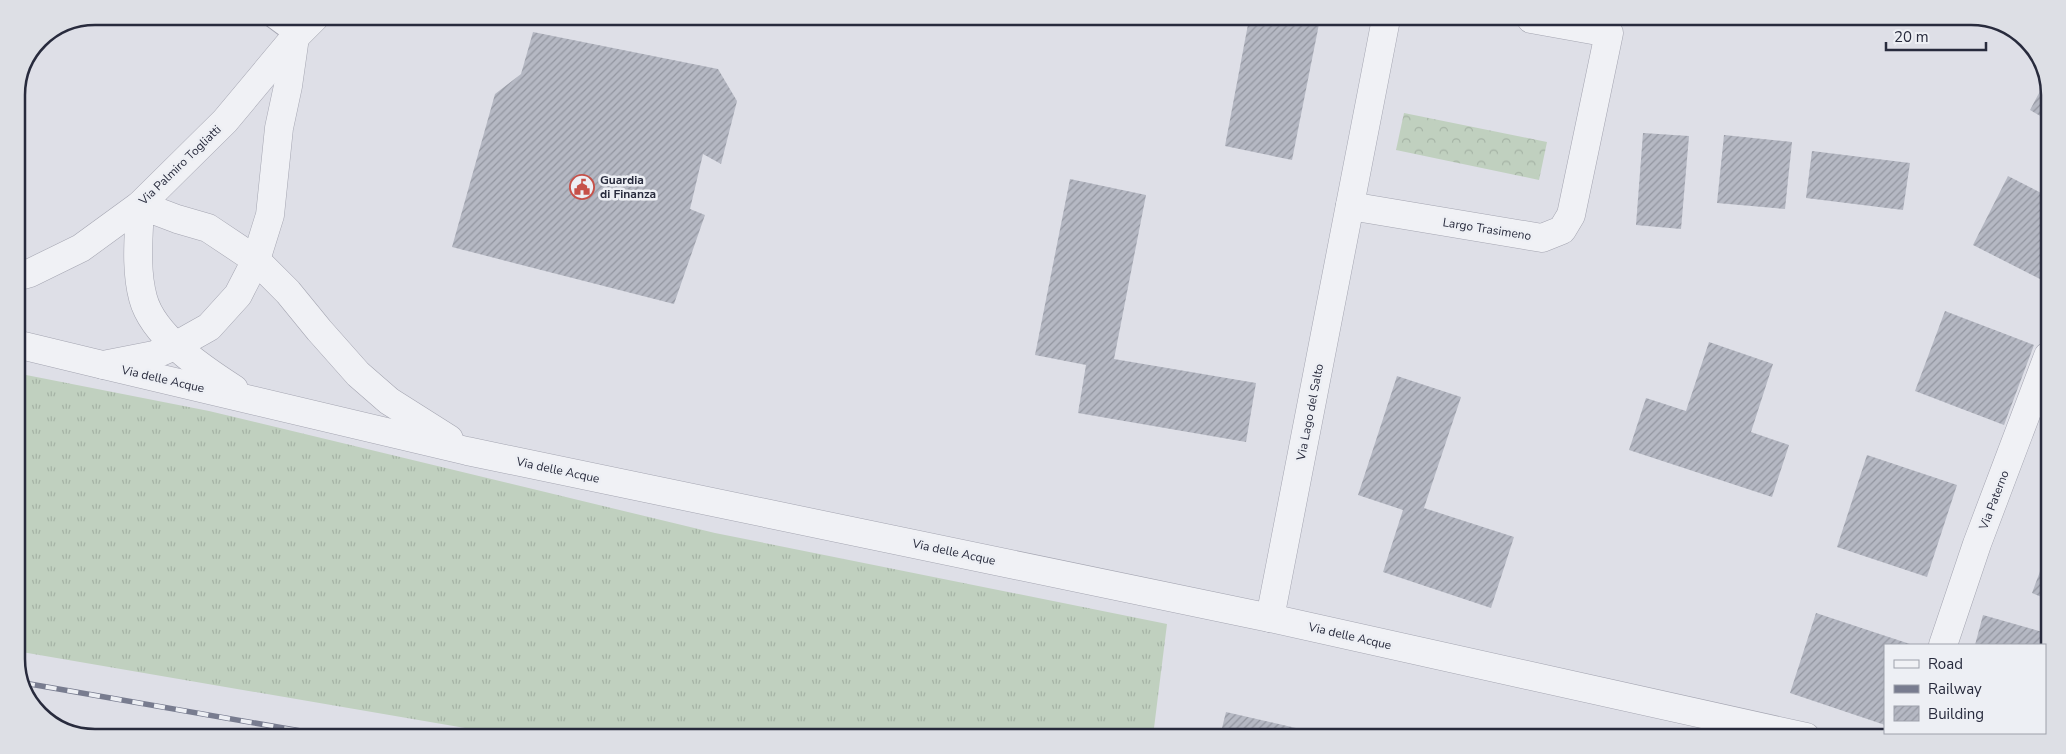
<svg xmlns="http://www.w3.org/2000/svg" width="2066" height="754" viewBox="0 0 2066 754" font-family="'Nunito Sans',sans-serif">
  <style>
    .grass { fill: url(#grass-tufts) }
    .forest { fill: url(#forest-crowns) }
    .building { fill: url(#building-hatch) }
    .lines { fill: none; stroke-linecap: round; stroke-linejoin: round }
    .service-casing { stroke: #a4a5b1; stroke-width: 17 }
    .minor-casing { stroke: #a4a5b1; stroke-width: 29 }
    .tertiary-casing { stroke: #a4a5b1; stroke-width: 29 }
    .service { stroke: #f0f1f5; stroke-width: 15 }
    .minor { stroke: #f0f1f5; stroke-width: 28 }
    .tertiary { stroke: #f0f1f5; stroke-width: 28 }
    .rail-casing { stroke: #787c8f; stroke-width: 5.5 }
    .rail { stroke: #edeff4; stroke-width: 4; stroke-dasharray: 11; stroke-linecap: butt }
    .labels { text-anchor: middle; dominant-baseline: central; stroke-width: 5; stroke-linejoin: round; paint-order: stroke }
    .street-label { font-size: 12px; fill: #282b3d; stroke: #edeff4 }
    .poi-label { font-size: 12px; font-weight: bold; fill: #282b3d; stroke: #edeff4; text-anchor: start }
    .rim { fill: none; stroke: #282b3d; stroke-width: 2.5 }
  </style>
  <defs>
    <pattern id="grass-tufts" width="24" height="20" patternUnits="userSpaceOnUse" patternTransform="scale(1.25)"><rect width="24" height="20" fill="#c0d0bf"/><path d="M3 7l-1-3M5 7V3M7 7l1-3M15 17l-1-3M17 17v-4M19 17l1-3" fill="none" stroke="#a5b3a5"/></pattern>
    <pattern id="forest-crowns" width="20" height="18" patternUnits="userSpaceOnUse" patternTransform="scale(1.25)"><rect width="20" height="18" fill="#c0d0bf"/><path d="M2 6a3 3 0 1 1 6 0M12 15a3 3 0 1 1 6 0" fill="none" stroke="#a5b3a5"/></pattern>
    <pattern id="building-hatch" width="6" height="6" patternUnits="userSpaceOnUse" patternTransform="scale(1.25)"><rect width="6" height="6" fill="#b5b8c3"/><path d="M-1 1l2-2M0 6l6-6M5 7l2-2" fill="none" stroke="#9396a0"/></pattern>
  </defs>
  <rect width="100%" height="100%" fill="#dedfe7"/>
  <!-- grass -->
  <path class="grass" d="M16 373 209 411 715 533 1167 624 1153 736 500 734 16 651Z"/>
  <!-- forest -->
  <path class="forest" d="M1404 113 1547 142 1539 180 1396 150Z"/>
  <!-- building -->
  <g class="building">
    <path d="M1249 19H1320L1292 160 1225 146Z"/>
    <path d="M533 32 718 69 737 101 721 164 703 154 690 209 705 215 674 304 452 247 495 94 521 74Z"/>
    <path d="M2046 80 2050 90 2049 121 2030 110Z"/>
    <path d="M1643 133 1689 136 1681 229 1636 225Z"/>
    <path d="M1724 135 1792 142 1785 209 1717 203Z"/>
    <path d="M1812 151 1910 163 1903 210 1806 198Z"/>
    <path d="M2008 176 2049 197 2048 283 1973 245Z"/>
    <path d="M1070 179 1146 195 1114 359 1256 383 1246 442 1078 413 1086 365 1035 355Z"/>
    <path d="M1945 311 2034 345 2004 425 1915 391Z"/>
    <path d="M1709 342 1773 364 1751 432 1789 445 1772 497 1629 450 1646 398 1686 411Z"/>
    <path d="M1397 376 1461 397 1424 508 1514 537 1491 608 1383 572 1403 510 1358 495Z"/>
    <path d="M1867 455 1957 485 1927 577 1837 547Z"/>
    <path d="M2047 476V494L2040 492Z"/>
    <path d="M2042 566 2046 567V599L2032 593Z"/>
    <path d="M1816 613 1913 645H1885V725L1790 693Z"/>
    <path d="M1983 615 2046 633 2043 645H1975Z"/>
    <path d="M1226 712 1309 731 1308 736H1220Z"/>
    <path d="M1960 733H1986L1973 737Z"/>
  </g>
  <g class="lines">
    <defs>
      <path id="service" d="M268 17 295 37"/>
      <g id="minor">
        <path d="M1350 206 1542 238 1562 230 1571 215 1609 33 1531 19"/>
        <path d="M103 365 467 451 1270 618 1806 737"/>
        <path d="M234 389C203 369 153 336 143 298 135 268 139 235 140 205L177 219 208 228 256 260 288 292 319 330 358 374 389 401 449 439"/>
        <path d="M1270 618 1386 19"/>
        <path d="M1943 645 1977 544 2048 356"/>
        <path d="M1912 738 1914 733"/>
      </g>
      <g id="tertiary">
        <path d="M16 277 30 273 81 248 140 205 225 121 295 37 315 17"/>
        <path d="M16 344 103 365 154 355 177 345 209 327 238 295 256 260 270 215 279 128 288 86 295 37"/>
      </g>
    </defs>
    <!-- service casing -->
    <use href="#service" class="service-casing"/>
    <!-- minor casing -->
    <use href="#minor" class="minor-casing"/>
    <!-- tertiary casing -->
    <use href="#tertiary" class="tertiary-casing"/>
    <!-- service -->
    <use href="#service" class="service"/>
    <!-- minor -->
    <use href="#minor" class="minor"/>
    <!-- tertiary -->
    <use href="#tertiary" class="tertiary"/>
    <defs>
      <path id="rail" d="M24 683 318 734"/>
    </defs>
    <!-- rail casing -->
    <use href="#rail" class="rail-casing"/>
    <!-- rail -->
    <use href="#rail" class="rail"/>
  </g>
  <!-- icons -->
  <defs>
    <symbol id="civic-ring" viewBox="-11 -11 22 22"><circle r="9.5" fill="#edeff4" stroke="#c65149" stroke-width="1.5"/><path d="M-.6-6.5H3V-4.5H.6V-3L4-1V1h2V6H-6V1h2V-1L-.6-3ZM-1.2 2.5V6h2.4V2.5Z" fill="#c65149"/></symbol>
  </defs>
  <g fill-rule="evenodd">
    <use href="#civic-ring" x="568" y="173" width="28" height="28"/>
  </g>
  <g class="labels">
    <!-- street labels -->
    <g class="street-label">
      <text transform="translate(180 165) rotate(-44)">Via Palmiro Togliatti</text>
      <text transform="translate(1487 229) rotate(9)">Largo Trasimeno</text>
      <text transform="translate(163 379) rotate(13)">Via delle Acque</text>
      <text transform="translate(1310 412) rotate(-79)">Via Lago del Salto</text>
      <text transform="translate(558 470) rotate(12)">Via delle Acque</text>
      <text transform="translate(1994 500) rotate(-69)">Via Paterno</text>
      <text transform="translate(954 552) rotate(12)">Via delle Acque</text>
      <text transform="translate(1350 636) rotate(13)">Via delle Acque</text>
    </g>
    <!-- poi labels -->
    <g class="poi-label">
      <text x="600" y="180">Guardia<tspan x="600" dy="14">di Finanza</tspan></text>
    </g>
  </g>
  <!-- crop -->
  <path d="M0 0H2066V754H0ZM95 25H1971A70 70 0 0 1 2041 95V659A70 70 0 0 1 1971 729H95A70 70 0 0 1 25 659V95A70 70 0 0 1 95 25Z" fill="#dddfe5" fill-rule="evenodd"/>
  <path class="rim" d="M95 25H1971A70 70 0 0 1 2041 95V659A70 70 0 0 1 1971 729H95A70 70 0 0 1 25 659V95A70 70 0 0 1 95 25Z"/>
  <!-- legend -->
  <rect x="1884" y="644" width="162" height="90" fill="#edeff4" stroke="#9ea1ab"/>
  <rect x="1894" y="660" width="25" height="8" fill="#f0f1f5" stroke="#9ea1ab"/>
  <text x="1928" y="669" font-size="15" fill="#282b3d">Road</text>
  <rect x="1894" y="685" width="25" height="8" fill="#787c8f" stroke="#9ea1ab"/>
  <text x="1928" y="694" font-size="15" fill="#282b3d">Railway</text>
  <rect x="1894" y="706" width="25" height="15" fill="url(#building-hatch)" stroke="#9ea1ab"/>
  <text x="1928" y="719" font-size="15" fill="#282b3d">Building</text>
  <!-- scale -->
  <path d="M1886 42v8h100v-8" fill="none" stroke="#282b3d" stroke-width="2.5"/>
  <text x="1894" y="42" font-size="15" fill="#282b3d" stroke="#edeff4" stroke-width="4" paint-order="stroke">20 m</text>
</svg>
